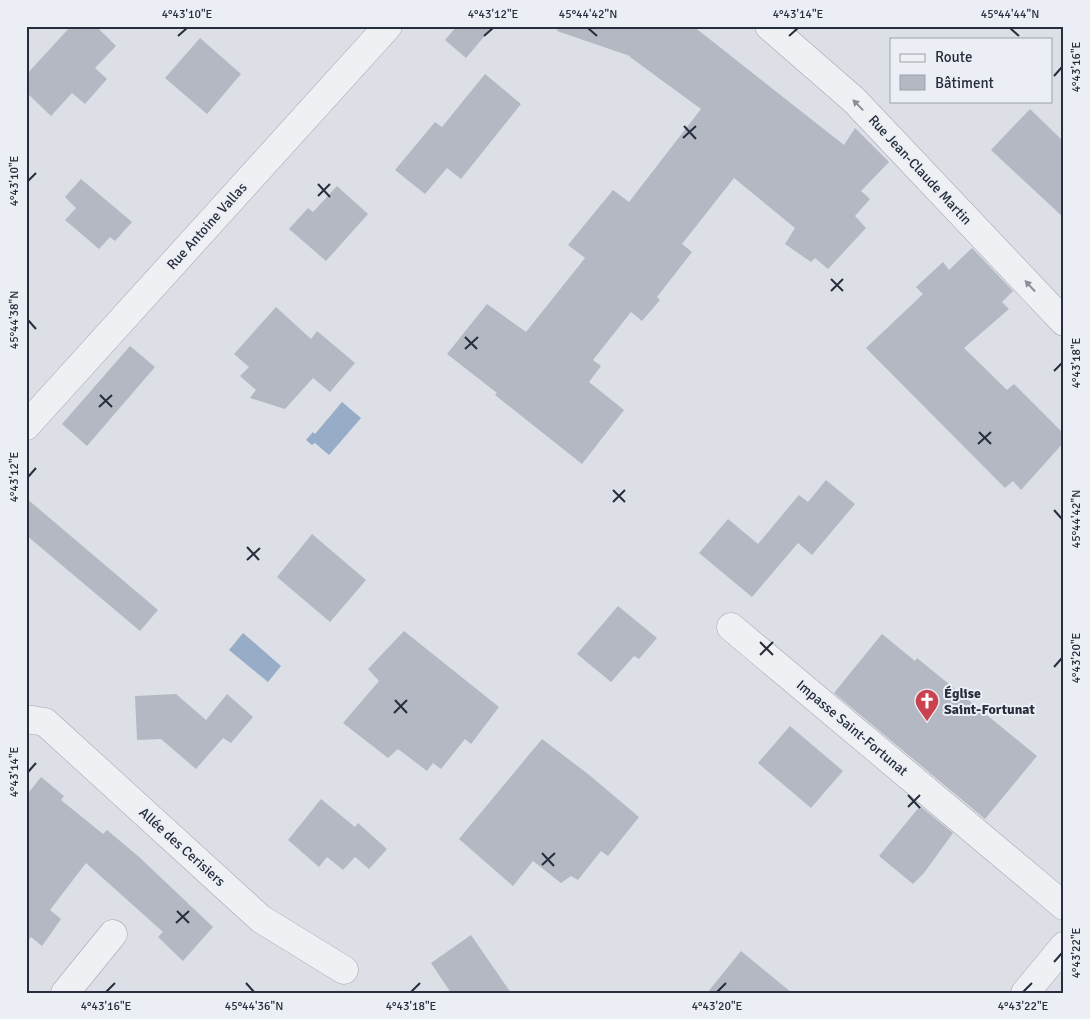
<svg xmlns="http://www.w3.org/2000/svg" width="1090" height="1019" viewBox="0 0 1090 1019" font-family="Signika,sans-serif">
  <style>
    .water { fill: #97acc6 }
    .building { fill: #b3b8c2 }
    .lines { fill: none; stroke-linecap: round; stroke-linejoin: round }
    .minor-casing { stroke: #a2a6b0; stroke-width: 29 }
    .minor { stroke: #eef0f4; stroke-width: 28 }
    .oneway { fill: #8a8e98 }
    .ticks { fill: none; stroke: #262d3c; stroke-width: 2 }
    .labels { text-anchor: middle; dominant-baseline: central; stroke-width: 4; stroke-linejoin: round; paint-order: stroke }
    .street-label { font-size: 14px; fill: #262d3c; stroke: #ebeef4 }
    .poi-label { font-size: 14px; font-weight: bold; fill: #262d3c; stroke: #ebeef4; text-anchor: start }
    .neatline { fill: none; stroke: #262d3c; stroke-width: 2 }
    .ticks-label { font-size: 12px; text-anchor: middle; fill: #262d3c }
  </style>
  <rect width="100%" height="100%" fill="#dcdfe6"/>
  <!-- water -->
  <g class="water">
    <path d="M342 402 361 418 329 455 315 443 312 445 306 440 313 432 315 434Z"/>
    <path d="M243 633 281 666 268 682 229 650Z"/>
  </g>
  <!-- building -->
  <g class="building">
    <path d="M71 26H96L116 46 95 68 107 79 85 104 72 93 51 116 26 92V75Z"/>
    <path d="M457 26H493L466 58 445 40Z"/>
    <path d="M558 26H693L844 145 855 128 889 162 861 191 870 199 855 216 866 228 828 269 815 258 811 262 785 244 795 228 734 178 682 244 692 252 657 297 660 300 642 321 631 312 593 360 601 366 589 382 624 410 582 464 495 395 497 393 447 354 487 304 526 332 585 258 568 245 613 190 629 202 701 109 630 57V56L557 31Z"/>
    <path d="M200 38 241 74 207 114 165 78Z"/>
    <path d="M485 74 521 104 461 179 447 168 425 194 395 170 435 122 442 127Z"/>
    <path d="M1030 109 1064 142V218L991 150Z"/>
    <path d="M81 179 132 222 115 241 110 237 99 249 65 220 76 208 65 197Z"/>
    <path d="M337 186 368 214 326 261 289 229 308 208 313 212Z"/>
    <path d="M972 248 1013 291 1002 302 1009 309 964 348 1007 390 1014 384 1064 434V442L1021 490 1013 481 1005 488 866 348 923 294 916 287 943 262 949 270Z"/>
    <path d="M276 307 311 339 317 331 355 363 330 392 313 378 285 409 250 398 256 390 240 376 249 367 234 354Z"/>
    <path d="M130 346 155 367 87 446 62 424Z"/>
    <path d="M826 480 855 504 812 555 798 543 752 597 699 553 728 519 758 544 799 495 808 502Z"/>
    <path d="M26 498 158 610 140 631 26 535Z"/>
    <path d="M312 534 366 580 330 622 277 577Z"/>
    <path d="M618 606 657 638 639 659 634 656 611 682 577 654Z"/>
    <path d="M404 631 499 707 471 744 465 739 441 769 433 763 427 771 398 749 388 758 343 723 379 681 368 669Z"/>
    <path d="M882 634 915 661 917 658 1037 756 985 819 834 693Z"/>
    <path d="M176 694 206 720 227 694 253 717 231 743 223 738 196 769 161 739 137 740 135 696Z"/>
    <path d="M790 726 843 771 811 808 758 763Z"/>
    <path d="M542 739 588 774 639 817 608 856 601 851 578 880 571 876 561 883 533 861 513 886 459 839Z"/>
    <path d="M41 777 64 796 61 800 103 834 107 830 138 856 213 927 183 961 158 937 163 932 86 863 50 910 61 919 42 946 31 937 26 943V796Z"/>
    <path d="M321 799 355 827 358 823 387 849 369 869 355 857 343 870 327 857 319 867 288 840Z"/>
    <path d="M920 806 953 833 924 873 913 884 879 856Z"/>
    <path d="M471 935 511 993H451L431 963Z"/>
    <path d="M741 951 792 993H707Z"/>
  </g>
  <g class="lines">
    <defs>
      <g id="minor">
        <path d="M769 26 854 100 1064 322"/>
        <path d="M26 426 388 26"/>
        <path d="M731 627 1064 906"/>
        <path d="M26 719 45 722 261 919 344 970"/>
        <path d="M65 993 113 934"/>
        <path d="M1025 993 1064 946"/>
      </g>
    </defs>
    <!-- minor casing -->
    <use href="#minor" class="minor-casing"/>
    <!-- minor -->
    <use href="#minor" class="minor"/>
  </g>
  <!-- one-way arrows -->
  <defs><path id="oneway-solid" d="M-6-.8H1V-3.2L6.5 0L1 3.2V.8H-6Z" transform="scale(1.25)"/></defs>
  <g class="oneway">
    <use href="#oneway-solid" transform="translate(858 105) rotate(-134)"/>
    <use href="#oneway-solid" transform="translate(1030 286) rotate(-133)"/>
  </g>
  <!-- ticks -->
  <path class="ticks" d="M588 28 597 36M1010 28 1019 36M178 36 187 28M484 36 493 28M789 36 798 28M1054 76 1062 67M684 126 696 139M683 138 696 126M28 181 36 173M318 184 330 197M318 196 330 184M831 279 843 291M831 291 843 279M28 320 36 329M465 337 477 349M465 349 478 337M1054 371 1062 363M100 395 112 407M99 407 112 395M979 432 991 444M978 444 991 432M28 477 36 468M613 490 625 502M613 502 625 490M1054 510 1062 519M247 547 259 560M247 560 260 548M760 642 773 655M760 655 773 642M1054 667 1062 658M395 700 407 713M394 713 407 700M28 772 36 763M908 795 920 808M908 807 920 795M542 853 554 866M542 865 555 853M177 911 189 923M176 923 189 911M1054 962 1062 953M246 983 254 992M106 992 115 983M411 992 420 983M717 992 726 983M1023 992 1032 983"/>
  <!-- icons -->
  <defs>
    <symbol id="church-pin" viewBox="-11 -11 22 30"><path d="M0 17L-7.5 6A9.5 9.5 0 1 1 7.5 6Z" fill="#ca4150" stroke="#ebeef4"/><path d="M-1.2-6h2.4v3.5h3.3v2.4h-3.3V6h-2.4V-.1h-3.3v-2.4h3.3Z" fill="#fff"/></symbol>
  </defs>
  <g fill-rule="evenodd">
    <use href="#church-pin" x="913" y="687" width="28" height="38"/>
  </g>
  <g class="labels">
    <!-- street labels -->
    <g class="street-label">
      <text transform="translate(920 170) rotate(47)">Rue Jean-Claude Martin</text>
      <text transform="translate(207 226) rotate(-48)">Rue Antoine Vallas</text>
      <text transform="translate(852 728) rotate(40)">Impasse Saint-Fortunat</text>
      <text transform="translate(182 847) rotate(42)">Allée des Cerisiers</text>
    </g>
    <!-- poi labels -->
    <g class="poi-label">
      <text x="944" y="693">Église<tspan x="944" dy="16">Saint-Fortunat</tspan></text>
    </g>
  </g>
  <!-- border -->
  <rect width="1090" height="1019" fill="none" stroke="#ebeef4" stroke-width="55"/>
  <!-- legend -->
  <rect x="890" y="38" width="162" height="65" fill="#ebeef4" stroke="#9ca1aa"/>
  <rect x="900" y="54" width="25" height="8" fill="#eef0f4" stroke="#9ca1aa"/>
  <text x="935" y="62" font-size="15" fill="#262d3c">Route</text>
  <rect x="900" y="75" width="25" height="15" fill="#b3b8c2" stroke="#9ca1aa"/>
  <text x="935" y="88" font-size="15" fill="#262d3c">Bâtiment</text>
  <rect x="28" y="28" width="1034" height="964" class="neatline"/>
  <g class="ticks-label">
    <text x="187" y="18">4°43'10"E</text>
    <text x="493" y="18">4°43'12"E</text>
    <text x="588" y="18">45°44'42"N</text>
    <text x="798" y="18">4°43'14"E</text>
    <text x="1010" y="18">45°44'44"N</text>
    <text transform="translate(1076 67) rotate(-90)" y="4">4°43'16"E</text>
    <text transform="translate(14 181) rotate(-90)" y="4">4°43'10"E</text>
    <text transform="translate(14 320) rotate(-90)" y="4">45°44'38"N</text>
    <text transform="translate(1076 363) rotate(-90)" y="4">4°43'18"E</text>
    <text transform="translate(14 477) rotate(-90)" y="4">4°43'12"E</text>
    <text transform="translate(1076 519) rotate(-90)" y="4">45°44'42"N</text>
    <text transform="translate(1076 658) rotate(-90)" y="4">4°43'20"E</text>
    <text transform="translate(14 772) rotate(-90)" y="4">4°43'14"E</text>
    <text transform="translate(1076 953) rotate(-90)" y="4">4°43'22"E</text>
    <text x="106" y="1010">4°43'16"E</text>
    <text x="254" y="1010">45°44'36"N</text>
    <text x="411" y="1010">4°43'18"E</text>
    <text x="717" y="1010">4°43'20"E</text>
    <text x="1023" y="1010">4°43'22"E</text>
  </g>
</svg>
